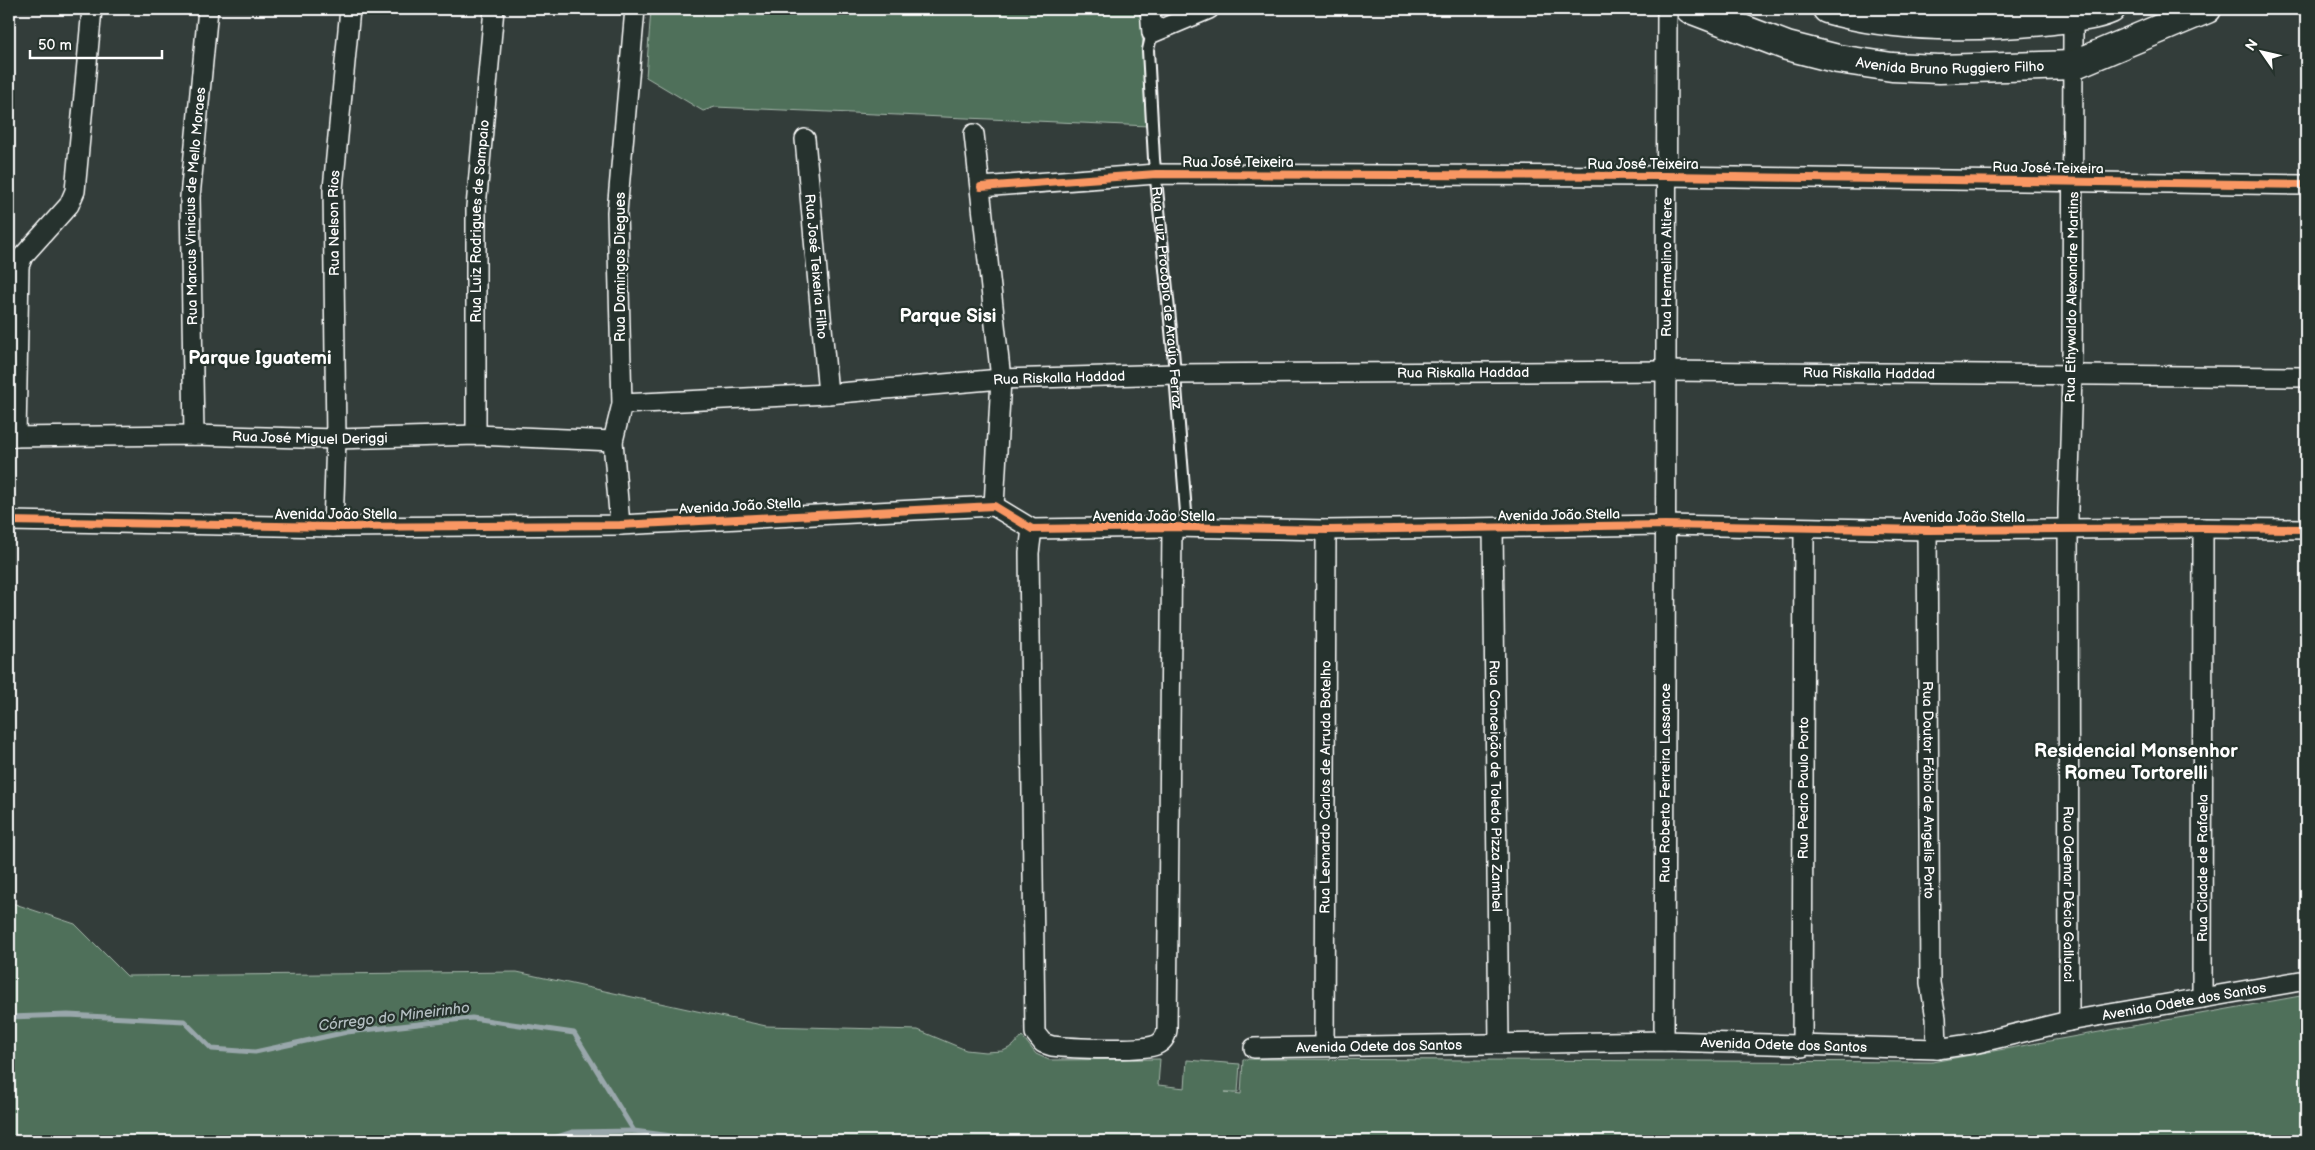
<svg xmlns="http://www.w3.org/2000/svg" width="2315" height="1150" viewBox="0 0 2315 1150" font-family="'Balsamiq Sans',sans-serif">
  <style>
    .green { fill: #4f705a; stroke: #a7b8ac }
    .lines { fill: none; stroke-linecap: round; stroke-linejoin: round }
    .stream { stroke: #99a7ab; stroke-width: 5 }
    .service-casing { stroke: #fff; stroke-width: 14 }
    .minor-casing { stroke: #fff; stroke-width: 22 }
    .primary-casing { stroke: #fff; stroke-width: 31 }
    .service { stroke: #26332d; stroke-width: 10 }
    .minor { stroke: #26332d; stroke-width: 19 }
    .primary { stroke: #26332d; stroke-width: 28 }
    .cycleway-casing { stroke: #26332d; stroke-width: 11 }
    .cycleway { stroke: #f99763; stroke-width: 8 }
    .labels { text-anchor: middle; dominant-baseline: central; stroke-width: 4.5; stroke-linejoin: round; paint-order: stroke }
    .street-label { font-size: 14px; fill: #fff; stroke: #26332d }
    .water-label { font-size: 15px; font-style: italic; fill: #b2bdc0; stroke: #26332d }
    .district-label { font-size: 19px; font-weight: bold; fill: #fff; stroke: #26332d }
  </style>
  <rect width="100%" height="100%" fill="#333d3a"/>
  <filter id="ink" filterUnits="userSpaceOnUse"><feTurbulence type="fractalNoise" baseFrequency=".02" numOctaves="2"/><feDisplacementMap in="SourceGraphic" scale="10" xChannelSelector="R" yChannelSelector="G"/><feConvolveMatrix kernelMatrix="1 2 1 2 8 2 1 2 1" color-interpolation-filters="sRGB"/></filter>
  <g filter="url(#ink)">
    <!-- green -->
    <g class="green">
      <path d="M651 9H1140L1149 126 715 107 703 111 646 77Z"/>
      <path d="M9 902 75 924 127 976 517 972 766 1026 918 1030 966 1050 985 1052 1003 1051 1013 1046 1022 1036 1036 1054 1049 1060 1160 1059 1158 1085 1185 1088 1187 1060 1240 1064 1238 1092H1225L1241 1094 1243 1059 1932 1062 2306 995V1141H9Z"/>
    </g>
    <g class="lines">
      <!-- stream -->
      <g class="stream">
        <path d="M9 1017 68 1015 184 1021 212 1049 255 1052 347 1032 472 1018 574 1033 634 1131 709 1141"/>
        <path d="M545 1141 573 1132 634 1131"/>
      </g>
      <defs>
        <g id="service">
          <path id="s1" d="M1152 33 1148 50 1154 159 1173 350 1186 512 1185 528"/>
        </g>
        <g id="minor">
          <path d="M1150 9 1152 33 1209 9"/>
          <path id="s2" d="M2068 9 2072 18 2073 31 2072 375 2068 509 2069 1021"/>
          <path d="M974 134 1001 379 994 506"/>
          <path id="s3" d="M805 139 828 394"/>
          <path d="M981 187 1156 174 1666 176 2306 185"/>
          <path id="s4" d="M622 404 828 394 1001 379 1175 374 1666 371 2306 377"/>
          <path id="s5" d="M194 435 190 197 208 9"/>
          <path id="s6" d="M476 435V207L494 9"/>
          <path id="s7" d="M9 437 194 435 336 439 476 435 613 441"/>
          <path d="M16 437 19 266 23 256 69 205 75 191 92 9"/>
          <path d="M9 521 333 527 620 525 994 506 1032 529 1172 527 1326 530 1665 525 1927 530 2203 528 2306 529"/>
          <path d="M620 525 613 441 622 404 617 212 635 9"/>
          <path id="s8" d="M333 527 336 439 333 189 350 9"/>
          <path id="s9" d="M1493 528 1499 1043"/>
          <path d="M1032 529 1029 553 1035 1033 1043 1043 1052 1046C1069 1048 1143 1051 1156 1045 1163 1042 1166 1037 1167 1030L1172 527"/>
          <path id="s10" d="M1927 530 1930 983 1936 1018 1937 1049"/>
          <path id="s11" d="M2202 998 2203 528"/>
          <path id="s12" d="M1664 1041 1667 9"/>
          <path id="s13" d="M1324 1045 1326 530"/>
          <path id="s14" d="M1802 1047 1804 529"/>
          <path id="s15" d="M1254 1048 1664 1041 1937 1049 1977 1043 2069 1021 2306 980"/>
        </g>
        <g id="primary">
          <path id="s16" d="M1690 9 1787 46 1838 59 1892 67 1939 69 2073 65 2207 9"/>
          <path d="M1827 9C1896 29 1981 28 2052 20 2071 18 2093 17 2111 9"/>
        </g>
      </defs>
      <!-- service casing -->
      <use href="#service" class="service-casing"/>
      <!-- minor casing -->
      <use href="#minor" class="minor-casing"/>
      <!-- primary casing -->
      <use href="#primary" class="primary-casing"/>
      <!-- service -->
      <use href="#service" class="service"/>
      <!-- minor -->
      <use href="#minor" class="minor"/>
      <!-- primary -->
      <use href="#primary" class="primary"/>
      <defs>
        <g id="cycleway">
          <path d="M981 187 1156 174 1666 176 2306 185"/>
          <path d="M9 521 333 527 620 525 994 506 1032 529 1172 527 1326 530 1665 525 1927 530 2203 528 2306 529"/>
        </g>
      </defs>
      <!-- cycleway casing -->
      <use href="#cycleway" class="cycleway-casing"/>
      <!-- cycleway -->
      <use href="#cycleway" class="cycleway"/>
    </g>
  </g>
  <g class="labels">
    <!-- street labels -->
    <g class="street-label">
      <text stroke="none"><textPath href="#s16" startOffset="269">Avenida Bruno Ruggiero Filho</textPath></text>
      <text x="1238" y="162">Rua José Teixeira</text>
      <text x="1643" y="164">Rua José Teixeira</text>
      <text transform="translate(2048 168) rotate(1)">Rua José Teixeira</text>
      <text stroke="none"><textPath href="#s5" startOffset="229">Rua Marcus Vinicius de Mello Moraes</textPath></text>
      <text stroke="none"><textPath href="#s6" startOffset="214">Rua Luiz Rodrigues de Sampaio</textPath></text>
      <text stroke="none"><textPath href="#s8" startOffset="304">Rua Nelson Rios</textPath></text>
      <text transform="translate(620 267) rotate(-90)">Rua Domingos Diegues</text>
      <text stroke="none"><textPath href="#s3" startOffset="128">Rua José Teixeira Filho</textPath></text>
      <text stroke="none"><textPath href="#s12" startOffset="774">Rua Hermelino Altiere</textPath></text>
      <text transform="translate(2072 297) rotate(-89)">Rua Ethywaldo Alexandre Martins</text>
      <text stroke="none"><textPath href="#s1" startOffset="266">Rua Luiz Procópio de Araújo Ferraz</textPath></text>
      <text stroke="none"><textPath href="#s4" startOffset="842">Rua Riskalla Haddad</textPath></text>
      <text stroke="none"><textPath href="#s4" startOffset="1248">Rua Riskalla Haddad</textPath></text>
      <text stroke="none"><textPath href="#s4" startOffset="438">Rua Riskalla Haddad</textPath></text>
      <text stroke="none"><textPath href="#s7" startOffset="301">Rua José Miguel Deriggi</textPath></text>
      <text transform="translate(740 506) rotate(-3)">Avenida João Stella</text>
      <text x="336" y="514">Avenida João Stella</text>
      <text transform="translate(1559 515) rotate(-1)">Avenida João Stella</text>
      <text x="1154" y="516">Avenida João Stella</text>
      <text x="1964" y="517">Avenida João Stella</text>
      <text stroke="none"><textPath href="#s12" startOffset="258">Rua Roberto Ferreira Lassance</textPath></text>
      <text stroke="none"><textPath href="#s9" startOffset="258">Rua Conceição de Toledo Pizza Zambel</textPath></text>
      <text stroke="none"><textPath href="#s13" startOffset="258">Rua Leonardo Carlos de Arruda Botelho</textPath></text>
      <text stroke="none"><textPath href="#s14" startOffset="259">Rua Pedro Paulo Porto</textPath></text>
      <text stroke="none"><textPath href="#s10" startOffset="260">Rua Doutor Fábio de Angelis Porto</textPath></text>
      <text stroke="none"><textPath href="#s11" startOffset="130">Rua Cidade de Rafaela</textPath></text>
      <text stroke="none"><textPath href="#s2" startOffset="886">Rua Odemar Décio Gallucci</textPath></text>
      <text stroke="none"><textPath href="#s15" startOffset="935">Avenida Odete dos Santos</textPath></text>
      <text stroke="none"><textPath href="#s15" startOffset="125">Avenida Odete dos Santos</textPath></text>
      <text stroke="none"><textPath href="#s15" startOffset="530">Avenida Odete dos Santos</textPath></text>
    </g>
    <!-- water labels -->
    <g class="water-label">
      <text transform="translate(394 1017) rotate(-7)">Córrego do Mineirinho</text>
    </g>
    <!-- district labels -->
    <g class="district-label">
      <text x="948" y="316">Parque Sisi</text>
      <text x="260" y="358">Parque Iguatemi</text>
      <text x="2136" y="751">Residencial Monsenhor<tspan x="2136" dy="22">Romeu Tortorelli</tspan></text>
    </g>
  </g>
  <!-- margin -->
  <rect width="2315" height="1150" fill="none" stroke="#26332d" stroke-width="30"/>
  <rect x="15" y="15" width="2285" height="1120" fill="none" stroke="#fff" stroke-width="2" filter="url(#ink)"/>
  <!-- north arrow -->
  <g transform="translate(2262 52) rotate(304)" stroke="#26332d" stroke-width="4" paint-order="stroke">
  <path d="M0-4L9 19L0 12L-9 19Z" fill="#ffffff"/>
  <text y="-8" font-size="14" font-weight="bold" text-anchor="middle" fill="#ffffff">N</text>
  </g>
  <!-- scale -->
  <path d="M30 50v8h132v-8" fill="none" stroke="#ffffff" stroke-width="2.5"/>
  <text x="38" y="50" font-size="15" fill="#ffffff" stroke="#26332d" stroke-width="4" paint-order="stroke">50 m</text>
</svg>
